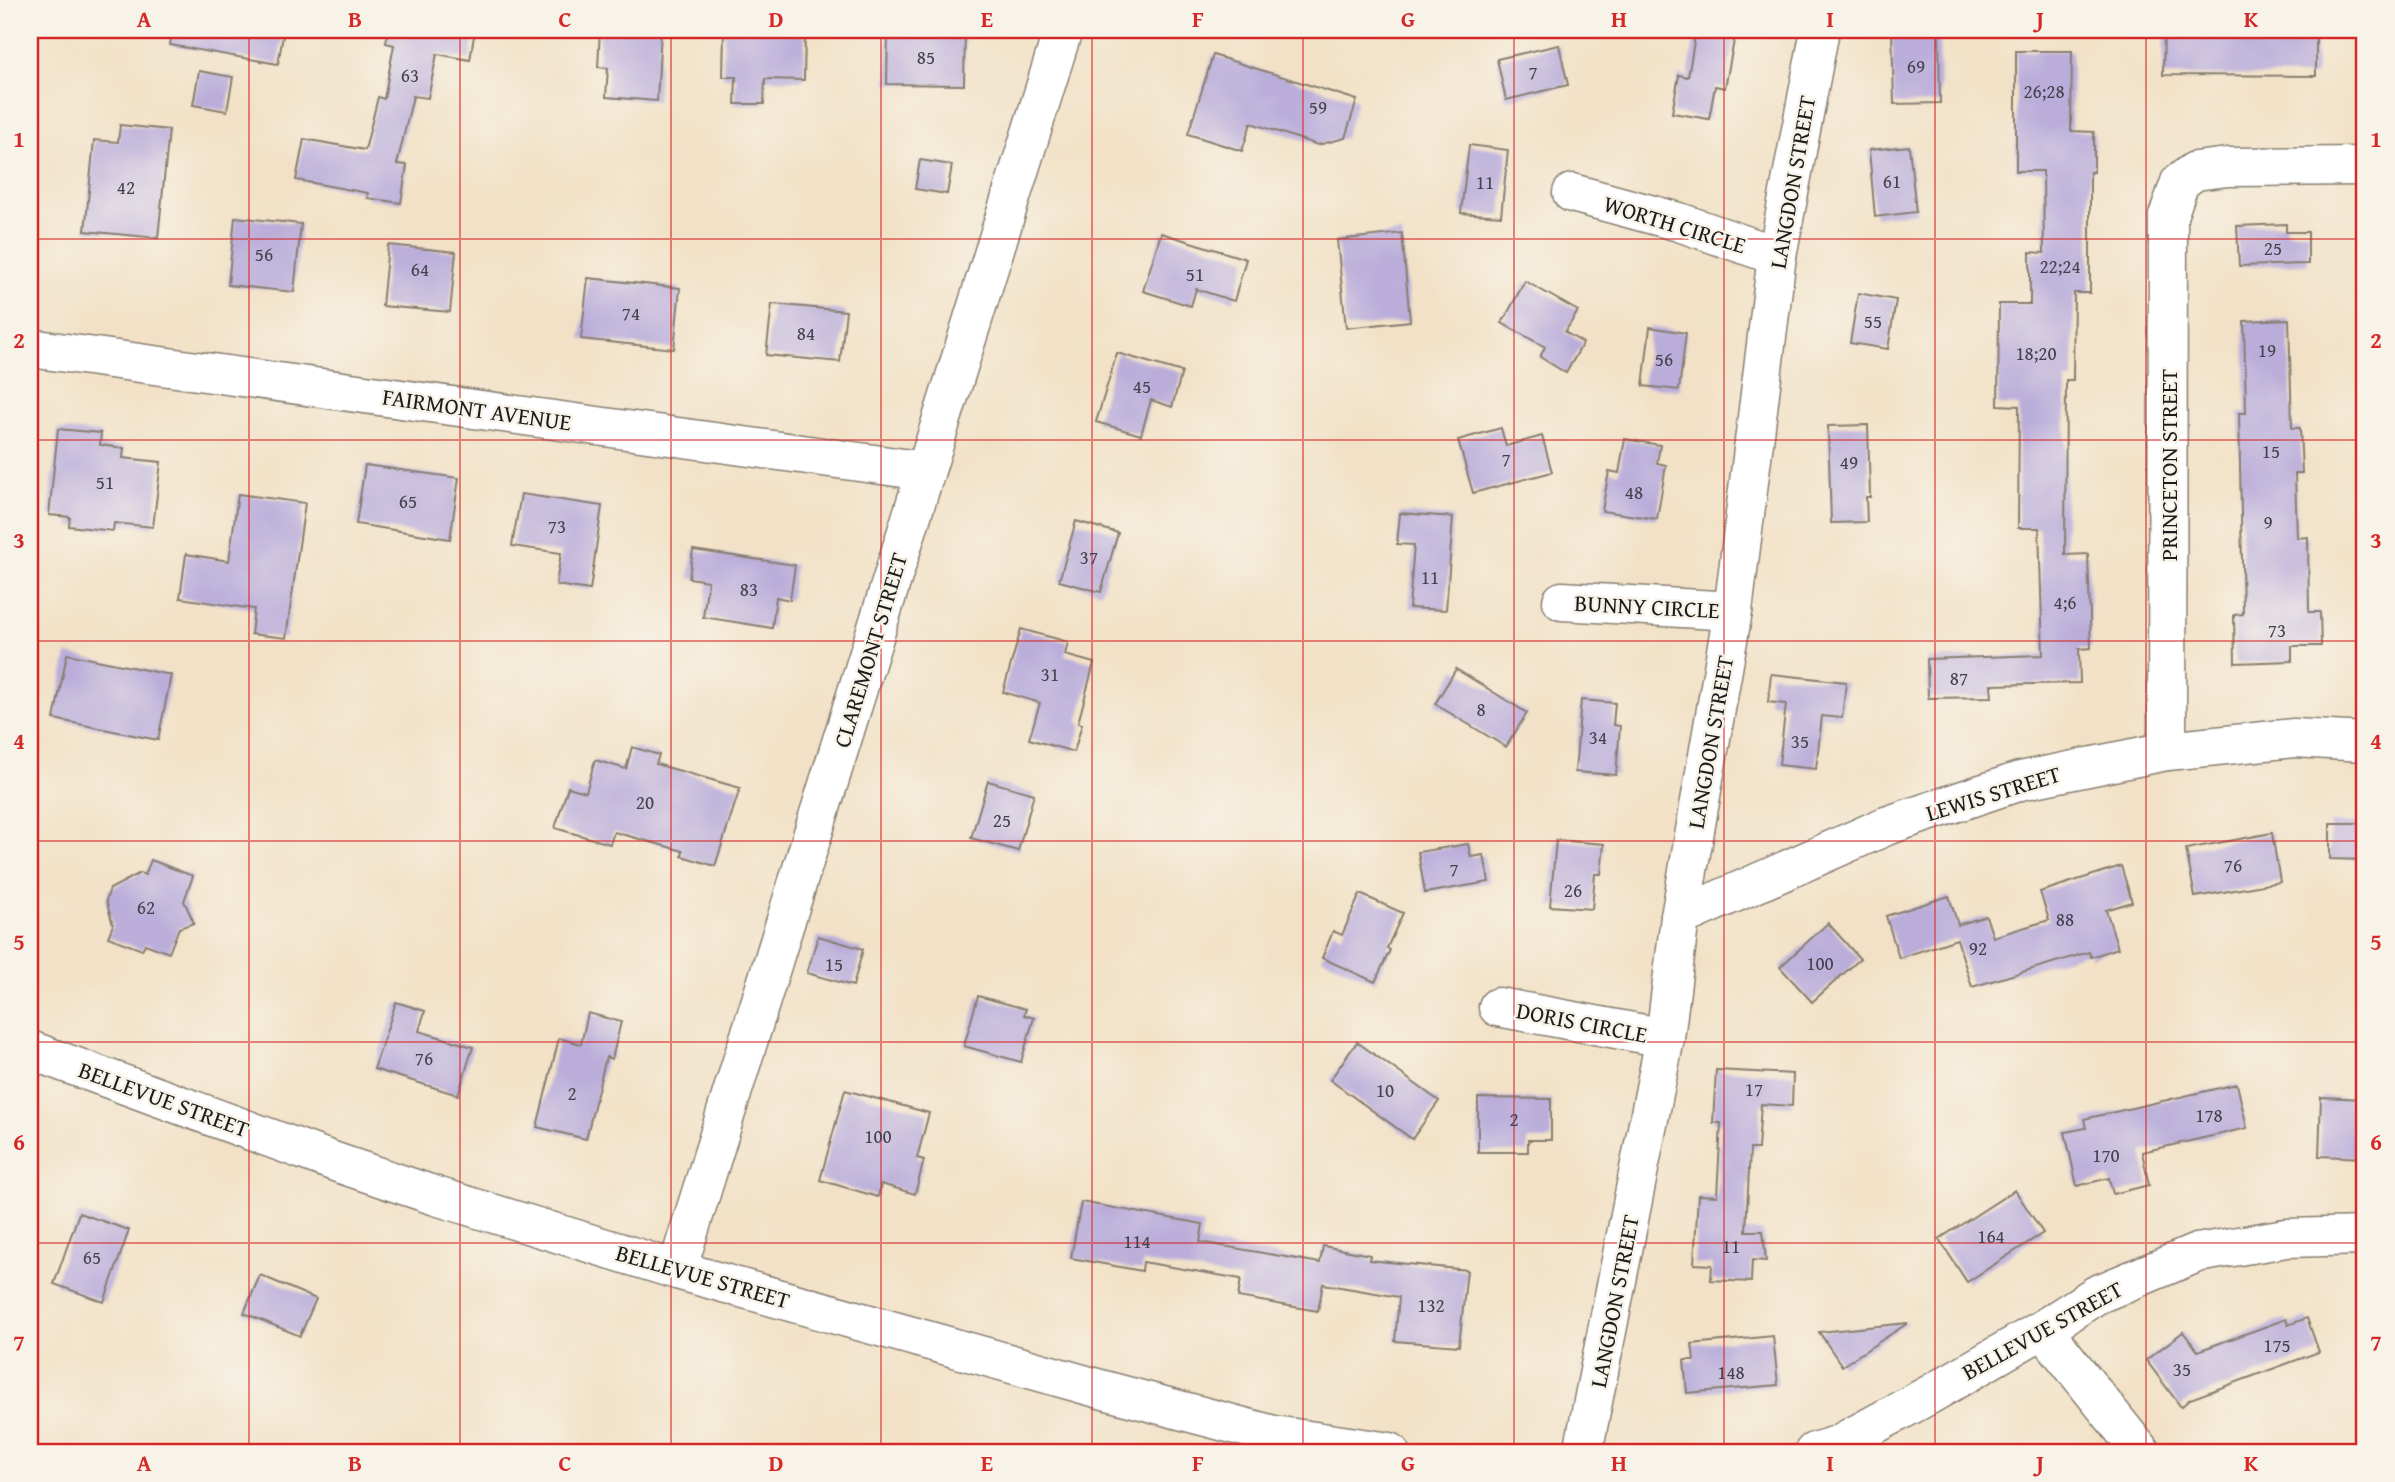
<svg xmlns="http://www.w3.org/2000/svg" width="2395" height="1482" viewBox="0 0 2395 1482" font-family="'Gentium Book Plus',serif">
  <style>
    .building { fill: #baadda }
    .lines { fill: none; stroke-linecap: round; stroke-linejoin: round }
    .minor-casing { stroke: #877e71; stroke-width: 41 }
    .minor { stroke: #fff; stroke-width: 38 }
    .grid { fill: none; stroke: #d62828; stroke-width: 2; stroke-opacity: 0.55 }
    .labels { text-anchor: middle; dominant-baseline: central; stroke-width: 5; stroke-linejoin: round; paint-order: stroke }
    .number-label { font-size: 19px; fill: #44404c }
    .street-label { font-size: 23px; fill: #1c1c1c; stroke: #f7f3e8 }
    .neatline { fill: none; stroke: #d62828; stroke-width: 2.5 }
    .grid-label { font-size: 23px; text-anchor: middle; font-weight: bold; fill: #d62828 }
  </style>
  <rect width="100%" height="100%" fill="#f7f3e8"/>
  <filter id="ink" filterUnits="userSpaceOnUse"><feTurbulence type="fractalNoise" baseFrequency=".0143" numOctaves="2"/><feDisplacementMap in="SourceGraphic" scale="14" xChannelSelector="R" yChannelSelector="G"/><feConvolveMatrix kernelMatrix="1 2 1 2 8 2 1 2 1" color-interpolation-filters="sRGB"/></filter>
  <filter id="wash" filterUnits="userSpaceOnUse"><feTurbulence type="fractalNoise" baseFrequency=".00686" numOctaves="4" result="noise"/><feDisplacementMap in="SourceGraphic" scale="28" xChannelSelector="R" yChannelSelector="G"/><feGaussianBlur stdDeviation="1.57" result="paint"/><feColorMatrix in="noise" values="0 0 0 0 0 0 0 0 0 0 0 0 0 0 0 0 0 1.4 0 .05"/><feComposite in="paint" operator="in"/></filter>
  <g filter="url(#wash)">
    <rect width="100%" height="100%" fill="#f2e1c6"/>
    <g id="blocks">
      <!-- building -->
      <g class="building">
        <path d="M172 30H284L278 64 170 45Z"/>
        <path d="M388 30H475L470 60 437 54 428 98 413 96 397 164 407 165 401 203 367 198 368 193 296 180 304 139 365 150 378 97 384 99 394 45 386 43Z"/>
        <path d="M600 30H661L657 101 606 97 608 68 598 67Z"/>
        <path d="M724 30 805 32 804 80 765 79 764 104H735L736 77H723Z"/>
        <path d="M888 30H965L964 85 887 84Z"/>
        <path d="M1696 30H1736L1725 88 1715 86 1709 119 1672 113 1679 75 1688 77Z"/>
        <path d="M1892 30H1939L1940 103 1894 104Z"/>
        <path d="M2164 30H2196V32L2299 30V36H2316V76L2163 75Z"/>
        <path d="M1559 45 1568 85 1506 100 1497 59Z"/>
        <path d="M2016 51H2072L2071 131 2094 132V172H2090V293H2074L2073 380H2066L2065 555 2088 554 2091 648 2079 649 2080 683 1991 685 1992 697 1928 698 1927 659 2043 655 2039 528H2018L2019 406 1998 405 1999 304H2030V252L2044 253 2043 171H2016Z"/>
        <path d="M1213 55 1357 100 1345 138 1318 145 1251 123 1242 151 1188 134Z"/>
        <path d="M199 71 233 77 227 111 193 105Z"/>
        <path d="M120 125 169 130 158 238 85 231 94 140 118 142Z"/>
        <path d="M1469 145 1508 150 1501 216 1461 213Z"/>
        <path d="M1909 146 1916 212 1875 217 1869 150Z"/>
        <path d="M920 160 952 165 947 194 915 189Z"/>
        <path d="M235 217 301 224 294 292 228 285Z"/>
        <path d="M2286 224V232H2308V264L2239 266 2237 226Z"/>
        <path d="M1161 233 1246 259 1234 301 1196 289 1191 306 1143 291Z"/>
        <path d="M1402 233 1410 321 1346 328 1337 240Z"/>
        <path d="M388 245 456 252 450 312 382 306Z"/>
        <path d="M588 278 680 288 674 349 581 339Z"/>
        <path d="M1525 281 1578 311 1565 332 1583 343 1566 373 1540 357 1545 347 1502 323Z"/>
        <path d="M1858 293 1896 300 1888 349 1850 343Z"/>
        <path d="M772 304 846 311 840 362 766 355Z"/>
        <path d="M2289 319 2292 428H2300L2302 473H2295L2297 538 2308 537 2309 612H2320L2321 646H2292V661L2235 663 2234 615 2243 614 2239 413H2246L2244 321Z"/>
        <path d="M1650 327 1686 333 1679 390 1643 386Z"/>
        <path d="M1117 353 1182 372 1172 407 1151 400 1141 435 1096 422Z"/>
        <path d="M1868 425 1870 497H1866L1867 522 1831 523 1828 426Z"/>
        <path d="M1501 428 1506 446 1542 436 1552 472 1473 493 1458 440Z"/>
        <path d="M58 429 101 433 100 445 124 448 123 458 161 462 153 527 114 523 113 531 69 526 70 517 49 515Z"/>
        <path d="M1625 439 1660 445 1657 463 1666 465 1657 519 1602 511 1609 471 1619 473Z"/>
        <path d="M365 465 459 478 450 539 356 524Z"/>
        <path d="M238 494 305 503 286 638 251 634 254 609 180 598 186 554 229 561Z"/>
        <path d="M521 494 602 506 590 590 556 585 561 553 512 546Z"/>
        <path d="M1400 513 1453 517 1446 610 1409 608 1414 545 1397 544Z"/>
        <path d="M1076 521 1118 533 1101 592 1059 581Z"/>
        <path d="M693 550 795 565 790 600 776 597 772 628 703 617 708 581 689 578Z"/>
        <path d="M1021 629 1068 642 1065 655 1094 663 1078 723 1082 724 1074 752 1029 739 1040 703 1003 692Z"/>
        <path d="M67 654 171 675 158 740 54 719Z"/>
        <path d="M1456 669 1527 713 1506 747 1435 704Z"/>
        <path d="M1771 674 1846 682 1842 718 1822 716 1816 769 1779 765 1786 704 1768 702Z"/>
        <path d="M1581 700 1615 703 1613 725 1620 726 1616 775 1575 772Z"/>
        <path d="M632 747 659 755 656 764 740 788 715 866 682 856 683 851 614 832 610 844 555 828 568 787 586 792 595 760 626 769Z"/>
        <path d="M988 781 1034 794 1018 851 971 838Z"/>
        <path d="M2330 823H2365V860L2330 859Z"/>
        <path d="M2272 833 2280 882 2195 897 2186 849Z"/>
        <path d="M1556 840 1604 844 1601 874H1595L1592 909 1550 906Z"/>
        <path d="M1468 844 1471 857 1484 855 1489 882 1425 893 1418 852Z"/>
        <path d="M151 860 193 876 184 901 194 923 179 928 169 953 145 944 142 950 108 937 113 925 106 900 110 889 140 873 145 875Z"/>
        <path d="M2121 866 2132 902 2106 910 2118 948 2091 957 2089 952 1972 987 1957 939 1899 958 1886 916 1949 896 1958 925 1986 916 1993 937 2049 920 2040 892Z"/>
        <path d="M1360 894 1403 913 1387 948 1390 950 1375 982 1322 958 1333 931 1342 935Z"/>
        <path d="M1828 923 1860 959 1812 1002 1780 967Z"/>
        <path d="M818 936 863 949 853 986 807 973Z"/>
        <path d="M978 996 1026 1009 1024 1015 1034 1018 1021 1062 964 1046Z"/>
        <path d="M396 1002 425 1011 419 1031 473 1047 458 1095 374 1069Z"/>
        <path d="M588 1013 621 1022 612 1059 606 1057 586 1139 537 1127 559 1038 581 1044Z"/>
        <path d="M1357 1042 1439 1101 1412 1139 1330 1080Z"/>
        <path d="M1716 1070 1793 1074 1792 1106 1761 1104 1758 1149H1750L1746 1231H1763L1766 1261 1752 1260 1751 1282 1711 1280 1712 1265 1694 1264 1698 1195 1717 1196 1721 1123H1713Z"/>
        <path d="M2237 1084 2247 1128 2142 1152 2149 1185 2113 1194 2109 1178 2077 1186 2065 1132 2086 1128 2084 1119Z"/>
        <path d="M845 1090 929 1113 917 1158 924 1160 915 1194 881 1184 878 1197 820 1180Z"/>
        <path d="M2321 1097 2365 1099V1158L2319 1156Z"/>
        <path d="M1478 1098 1551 1099V1140H1528V1152H1478Z"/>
        <path d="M2015 1190 2043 1233 1967 1282 1939 1239Z"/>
        <path d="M1081 1202 1203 1224 1200 1242 1320 1263 1323 1246 1370 1255 1369 1260 1467 1270 1459 1346 1395 1341 1399 1297 1323 1284 1318 1311 1238 1297 1241 1279 1143 1262 1142 1271 1071 1258Z"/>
        <path d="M79 1213 129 1230 104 1302 54 1284Z"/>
        <path d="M260 1275 316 1299 300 1336 244 1313Z"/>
        <path d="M2307 1318 2319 1352 2190 1399 2181 1407 2146 1360 2183 1332 2198 1351 2286 1319 2288 1325Z"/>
        <path d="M1908 1323 1842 1366 1819 1332Z"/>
        <path d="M1773 1336 1778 1385 1687 1393 1684 1360H1694L1692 1344Z"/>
      </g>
    </g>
  </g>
  <g filter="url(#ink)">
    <use href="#blocks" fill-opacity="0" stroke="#877e71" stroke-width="2"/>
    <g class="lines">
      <defs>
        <g id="minor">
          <path d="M1572 193 1679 222 1777 256"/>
          <path d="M30 348 925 471"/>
          <path d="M1562 601 1733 611"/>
          <path d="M2167 751 2168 216 2180 182 2195 171 2228 167 2365 166"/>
          <path d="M1680 917 1886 826 2020 781 2167 751 2294 738 2365 742"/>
          <path d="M1498 1007 1665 1038"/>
          <path d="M30 1050 338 1163 436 1196 677 1270 1104 1390 1274 1435 1390 1452"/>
          <path d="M677 1270 1063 30"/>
          <path d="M2043 1329 2141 1452"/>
          <path d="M1583 1452 1665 1038 1680 917 1733 611 1777 256 1820 30"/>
          <path d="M1814 1452 1837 1445 1929 1395 2043 1329 2096 1295 2197 1253 2286 1238 2365 1236"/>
        </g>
      </defs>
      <!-- minor casing -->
      <use href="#minor" class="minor-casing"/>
      <!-- minor -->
      <use href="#minor" class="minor"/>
    </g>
  </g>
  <!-- grid -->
  <path class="grid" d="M249 30V1452M460 30V1452M671 30V1452M881 30V1452M1092 30V1452M1303 30V1452M1514 30V1452M1724 30V1452M1935 30V1452M2146 30V1452M30 239H2365M30 440H2365M30 641H2365M30 841H2365M30 1042H2365M30 1243H2365"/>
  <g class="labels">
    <!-- number labels -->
    <g class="number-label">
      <text x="926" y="57">85</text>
      <text x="1916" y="66">69</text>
      <text x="1533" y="72">7</text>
      <text x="410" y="75">63</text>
      <text x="2044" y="91">26;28</text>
      <text x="1318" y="107">59</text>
      <text x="1892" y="181">61</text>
      <text x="1485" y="182">11</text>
      <text x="126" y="187">42</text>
      <text x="2273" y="248">25</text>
      <text x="264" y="254">56</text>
      <text x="2060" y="266">22;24</text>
      <text x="420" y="269">64</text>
      <text x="1195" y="274">51</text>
      <text x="631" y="313">74</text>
      <text x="1873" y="321">55</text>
      <text x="806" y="333">84</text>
      <text x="2267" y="350">19</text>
      <text x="2036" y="353">18;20</text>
      <text x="1664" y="359">56</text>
      <text x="1142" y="386">45</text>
      <text x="2271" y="451">15</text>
      <text x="1506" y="459">7</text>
      <text x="1849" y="462">49</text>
      <text x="105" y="482">51</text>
      <text x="1634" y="492">48</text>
      <text x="408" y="501">65</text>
      <text x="2268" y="522">9</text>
      <text x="557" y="526">73</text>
      <text x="1089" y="557">37</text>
      <text x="1430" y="577">11</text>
      <text x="749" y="589">83</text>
      <text x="2065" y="602">4;6</text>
      <text x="2277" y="630">73</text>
      <text x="1050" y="674">31</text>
      <text x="1959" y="678">87</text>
      <text x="1481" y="709">8</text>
      <text x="1598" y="737">34</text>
      <text x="1800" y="741">35</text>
      <text x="645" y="802">20</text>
      <text x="1002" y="820">25</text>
      <text x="2233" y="865">76</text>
      <text x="1454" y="869">7</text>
      <text x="1573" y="890">26</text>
      <text x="146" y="907">62</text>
      <text x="2065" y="919">88</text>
      <text x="1978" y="948">92</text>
      <text x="1820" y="963">100</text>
      <text x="834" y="964">15</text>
      <text x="424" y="1058">76</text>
      <text x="1754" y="1089">17</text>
      <text x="1385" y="1090">10</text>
      <text x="572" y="1093">2</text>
      <text x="2209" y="1115">178</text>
      <text x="1514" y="1119">2</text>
      <text x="878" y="1136">100</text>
      <text x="2106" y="1155">170</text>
      <text x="1991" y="1236">164</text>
      <text x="1137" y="1241">114</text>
      <text x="1731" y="1246">11</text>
      <text x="92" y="1257">65</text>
      <text x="1431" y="1305">132</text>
      <text x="2277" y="1345">175</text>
      <text x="2182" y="1369">35</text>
      <text x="1731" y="1372">148</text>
    </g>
    <!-- street labels -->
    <g class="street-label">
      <text transform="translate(1792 182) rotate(-80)">LANGDON STREET</text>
      <text transform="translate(1675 224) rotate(17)">WORTH CIRCLE</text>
      <text transform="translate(477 409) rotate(8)">FAIRMONT AVENUE</text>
      <text transform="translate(2168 465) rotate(-90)">PRINCETON STREET</text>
      <text transform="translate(1647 606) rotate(3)">BUNNY CIRCLE</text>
      <text transform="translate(870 650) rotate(-73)">CLAREMONT STREET</text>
      <text transform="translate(1710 742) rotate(-80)">LANGDON STREET</text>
      <text transform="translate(1993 793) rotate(-17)">LEWIS STREET</text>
      <text transform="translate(1582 1022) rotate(11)">DORIS CIRCLE</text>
      <text transform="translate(164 1099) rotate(20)">BELLEVUE STREET</text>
      <text transform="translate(703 1276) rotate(16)">BELLEVUE STREET</text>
      <text transform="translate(1614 1301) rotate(-79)">LANGDON STREET</text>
      <text transform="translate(2042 1330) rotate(-29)">BELLEVUE STREET</text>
    </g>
  </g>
  <!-- margin -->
  <rect width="2395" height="1482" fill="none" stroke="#f7f3e8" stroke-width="77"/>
  <rect x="38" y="38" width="2318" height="1406" class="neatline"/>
  <g class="grid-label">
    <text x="144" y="27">A</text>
    <text x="355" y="27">B</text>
    <text x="565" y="27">C</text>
    <text x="776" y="27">D</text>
    <text x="987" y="27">E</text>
    <text x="1198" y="27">F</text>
    <text x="1408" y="27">G</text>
    <text x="1619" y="27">H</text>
    <text x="1830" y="27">I</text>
    <text x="2040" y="27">J</text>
    <text x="2251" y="27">K</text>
    <text x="19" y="147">1</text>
    <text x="2376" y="147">1</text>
    <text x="19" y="348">2</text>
    <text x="2376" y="348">2</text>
    <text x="19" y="548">3</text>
    <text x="2376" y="548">3</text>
    <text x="19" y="749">4</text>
    <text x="2376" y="749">4</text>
    <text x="19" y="950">5</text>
    <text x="2376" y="950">5</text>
    <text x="19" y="1150">6</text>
    <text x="2376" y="1150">6</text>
    <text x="19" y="1351">7</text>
    <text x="2376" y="1351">7</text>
    <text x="144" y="1471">A</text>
    <text x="355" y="1471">B</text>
    <text x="565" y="1471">C</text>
    <text x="776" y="1471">D</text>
    <text x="987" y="1471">E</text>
    <text x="1198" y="1471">F</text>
    <text x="1408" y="1471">G</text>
    <text x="1619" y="1471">H</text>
    <text x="1830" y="1471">I</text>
    <text x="2040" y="1471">J</text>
    <text x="2251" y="1471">K</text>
  </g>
</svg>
